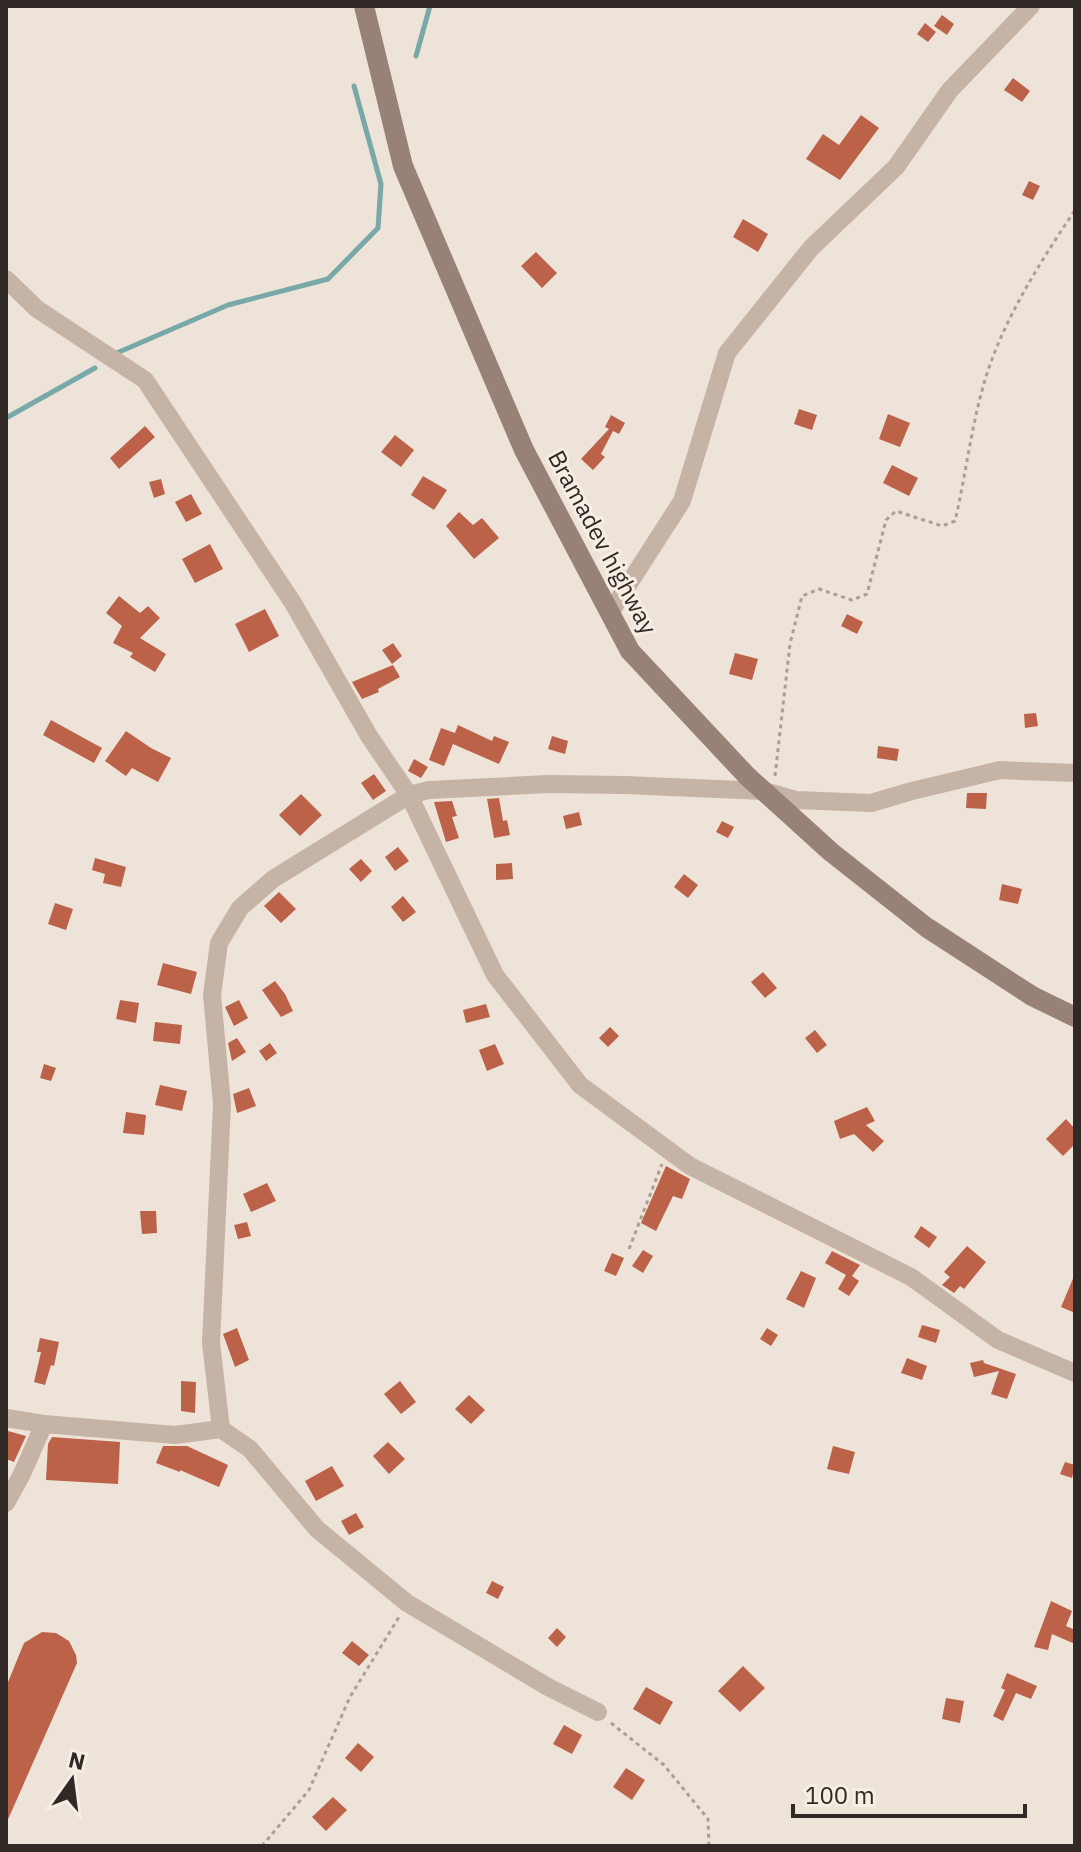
<svg xmlns="http://www.w3.org/2000/svg" width="1081" height="1852" viewBox="0 0 1081 1852" font-family="'IBM Plex Sans',sans-serif">
  <style>
    .lines { fill: none; stroke-linecap: round; stroke-linejoin: round }
    .stream { stroke: #79a8a8; stroke-width: 5 }
    .building { fill: #bb6249 }
    .path { stroke: #b09d90; stroke-width: 3; stroke-dasharray: 4 4; stroke-linecap: butt }
    .street { stroke: #c5b3a5; stroke-width: 18 }
    .secondary { stroke: #988277; stroke-width: 20 }
    .labels { text-anchor: middle; dominant-baseline: central; stroke-width: 6; stroke-linejoin: round; paint-order: stroke }
    .street-label { font-size: 24px; fill: #312926; stroke: #f6ede3 }
  </style>
  <rect width="100%" height="100%" fill="#eee3d8"/>
  <g class="lines">
    <!-- stream -->
    <g class="stream">
      <path d="M416 56 430 6"/>
      <path d="M119 352 228 305 328 279 378 228 381 184 354 86"/>
      <path d="M6 418 95 368"/>
    </g>
  </g>
  <!-- building -->
  <g class="building">
    <path d="M942 15 954 24 947 35 934 26Z"/>
    <path d="M925 23 936 32 928 42 917 34Z"/>
    <path d="M1013 78 1030 91 1022 102 1004 90Z"/>
    <path d="M861 115 879 128 840 180 806 159 823 134 839 145Z"/>
    <path d="M1029 181 1040 186 1033 200 1022 195Z"/>
    <path d="M743 219 768 234 758 252 733 237Z"/>
    <path d="M536 252 557 273 542 288 521 266Z"/>
    <path d="M799 409 817 415 812 430 794 424Z"/>
    <path d="M888 414 910 423 900 447 879 439Z"/>
    <path d="M611 415 625 423 619 434 613 431 601 454 605 457 593 470 581 459 609 429 605 427Z"/>
    <path d="M145 426 155 437 119 469 110 458Z"/>
    <path d="M395 435 414 450 401 467 381 452Z"/>
    <path d="M892 465 918 478 909 496 883 483Z"/>
    <path d="M423 476 447 490 434 510 411 495Z"/>
    <path d="M161 479 165 494 154 498 149 482Z"/>
    <path d="M191 494 202 514 186 522 175 502Z"/>
    <path d="M459 512 473 525 482 518 499 538 474 559 446 526Z"/>
    <path d="M210 544 223 569 195 583 182 559Z"/>
    <path d="M119 596 140 613 148 606 160 618 140 638 166 654 155 672 130 657 133 653 113 643 122 626 106 613Z"/>
    <path d="M265 609 279 636 249 652 235 624Z"/>
    <path d="M847 614 863 622 857 634 841 626Z"/>
    <path d="M393 643 402 656 392 664 382 650Z"/>
    <path d="M735 653 758 659 752 680 729 674Z"/>
    <path d="M393 665 400 677 378 689 379 692 362 699 352 682Z"/>
    <path d="M1036 713 1038 726 1025 728 1024 714Z"/>
    <path d="M51 720 102 748 94 763 43 735Z"/>
    <path d="M458 725 492 741 494 736 509 742 499 764 453 744 444 766 429 760 441 728 455 733Z"/>
    <path d="M126 731 151 748 171 758 158 782 132 768 126 776 105 761Z"/>
    <path d="M552 736 568 741 565 754 548 749Z"/>
    <path d="M878 746 899 749 897 761 877 758Z"/>
    <path d="M414 759 428 767 421 778 408 771Z"/>
    <path d="M374 774 386 791 373 800 361 783Z"/>
    <path d="M967 793H987L986 809 966 808Z"/>
    <path d="M301 794 322 815 300 836 279 815Z"/>
    <path d="M499 798 503 821 507 820 510 835 494 838 487 799Z"/>
    <path d="M452 801 457 816 452 817 459 838 446 842 434 802Z"/>
    <path d="M579 812 582 825 566 829 563 816Z"/>
    <path d="M722 821 734 827 728 838 716 832Z"/>
    <path d="M398 847 409 861 395 871 385 857Z"/>
    <path d="M95 858 126 867 121 887 103 883 105 874 92 870Z"/>
    <path d="M361 859 372 871 361 882 349 869Z"/>
    <path d="M512 863 513 879 496 880V864Z"/>
    <path d="M684 874 698 885 688 898 674 887Z"/>
    <path d="M1002 884 1022 889 1018 904 999 900Z"/>
    <path d="M279 892 296 909 281 923 264 906Z"/>
    <path d="M403 896 416 912 403 922 391 907Z"/>
    <path d="M55 903 73 909 66 930 48 924Z"/>
    <path d="M163 963 197 972 191 994 157 985Z"/>
    <path d="M763 972 777 988 765 998 751 982Z"/>
    <path d="M275 981 285 994 293 1011 281 1017 262 990Z"/>
    <path d="M120 1000 139 1003 136 1023 116 1019Z"/>
    <path d="M239 1000 248 1018 234 1026 225 1007Z"/>
    <path d="M486 1004 490 1017 466 1023 463 1010Z"/>
    <path d="M155 1022 182 1025 180 1044 153 1041Z"/>
    <path d="M610 1027 619 1036 608 1047 599 1038Z"/>
    <path d="M815 1030 827 1045 817 1053 805 1038Z"/>
    <path d="M237 1038 246 1052 232 1061 228 1043Z"/>
    <path d="M270 1043 277 1053 266 1061 259 1051Z"/>
    <path d="M495 1044 504 1064 487 1071 479 1050Z"/>
    <path d="M44 1064 56 1068 51 1081 40 1078Z"/>
    <path d="M160 1085 187 1091 182 1111 155 1105Z"/>
    <path d="M249 1088 256 1106 237 1113 233 1094Z"/>
    <path d="M867 1107 875 1121 866 1125 884 1141 873 1152 854 1134 840 1139 834 1121Z"/>
    <path d="M126 1112 146 1115 144 1135 123 1133Z"/>
    <path d="M1066 1119 1075 1129V1144L1063 1156 1046 1139Z"/>
    <path d="M666 1166 690 1179 682 1199 673 1196 656 1231 641 1223Z"/>
    <path d="M267 1183 276 1201 251 1212 243 1194Z"/>
    <path d="M140 1211H156L157 1233 142 1234Z"/>
    <path d="M247 1222 251 1236 238 1239 234 1225Z"/>
    <path d="M921 1226 937 1237 929 1248 914 1237Z"/>
    <path d="M967 1246 986 1262 964 1289 960 1286 954 1293 942 1285 950 1277 944 1272Z"/>
    <path d="M643 1250 653 1256 643 1273 632 1266Z"/>
    <path d="M832 1251 860 1265 852 1276 859 1281 849 1296 838 1289 846 1275 825 1263Z"/>
    <path d="M612 1253 624 1258 616 1276 604 1271Z"/>
    <path d="M801 1271 816 1278 804 1308 786 1299Z"/>
    <path d="M1075 1274V1313L1061 1307Z"/>
    <path d="M922 1325 940 1330 936 1343 918 1337Z"/>
    <path d="M237 1328 249 1360 235 1367 223 1334Z"/>
    <path d="M767 1328 778 1335 771 1346 760 1339Z"/>
    <path d="M40 1338 59 1342 54 1366 51 1365 45 1385 34 1382 41 1352H37Z"/>
    <path d="M907 1358 927 1366 922 1380 901 1373Z"/>
    <path d="M983 1360 984 1363 1016 1374 1007 1399 991 1394 999 1371 974 1377 970 1363Z"/>
    <path d="M181 1381 196 1382 195 1413 181 1411Z"/>
    <path d="M400 1381 416 1402 401 1414 384 1394Z"/>
    <path d="M469 1395 485 1410 471 1424 455 1409Z"/>
    <path d="M8 1431 26 1436 14 1462 6 1459Z"/>
    <path d="M52 1437 120 1442 118 1484 46 1480 48 1444Z"/>
    <path d="M388 1442 405 1459 389 1474 373 1456Z"/>
    <path d="M163 1446H187L228 1465 219 1487 180 1470V1472L156 1463Z"/>
    <path d="M833 1446 855 1452 849 1474 827 1469Z"/>
    <path d="M1065 1462 1075 1465 1072 1478 1060 1474Z"/>
    <path d="M332 1466 344 1486 316 1501 305 1481Z"/>
    <path d="M356 1513 364 1527 349 1535 341 1521Z"/>
    <path d="M492 1581 504 1587 498 1599 486 1593Z"/>
    <path d="M1051 1601 1072 1611 1066 1626 1075 1630V1644L1052 1634 1048 1650 1034 1647Z"/>
    <path d="M557 1628 566 1637 557 1647 548 1638Z"/>
    <path d="M42 1632 56 1633 69 1641 76 1655 77 1663 6 1824V1687L24 1643Z"/>
    <path d="M352 1641 369 1655 359 1666 342 1653Z"/>
    <path d="M743 1666 765 1688 740 1712 718 1691Z"/>
    <path d="M1007 1673 1037 1686 1031 1699 1016 1693 1003 1721 993 1716 1005 1690 1001 1688Z"/>
    <path d="M646 1687 673 1702 660 1725 633 1709Z"/>
    <path d="M946 1698 964 1701 960 1723 942 1719Z"/>
    <path d="M564 1725 582 1735 572 1754 553 1744Z"/>
    <path d="M358 1743 374 1757 361 1772 345 1758Z"/>
    <path d="M626 1768 645 1780 632 1800 613 1787Z"/>
    <path d="M333 1797 347 1810 326 1831 312 1817Z"/>
  </g>
  <g class="lines">
    <!-- path -->
    <g class="path">
      <path d="M775 776 790 644 802 596 819 589 852 600 867 594 886 520 896 511 942 526 955 521C968 466 973 407 994 354 1014 303 1045 255 1075 210"/>
      <path d="M629 1249 662 1164"/>
      <path d="M611 1723 664 1765 708 1819 709 1846"/>
      <path d="M262 1846 309 1790 350 1697 399 1617"/>
    </g>
    <!-- street -->
    <g class="street">
      <path d="M6 279 37 309 145 380 293 603 369 736 409 795 495 975 580 1085 690 1166 911 1277 998 1340 1075 1373"/>
      <path d="M610 613 682 501 727 353 811 248 896 167 950 90 1031 6"/>
      <path d="M6 1418 44 1424 175 1435 221 1429 211 1343 222 1104 212 995 219 943 240 908 273 879 409 795 429 790 548 784 625 785 764 791 796 800 871 803 912 791 1000 770 1075 773"/>
      <path d="M221 1429 250 1449 317 1529 407 1603 548 1687 598 1712"/>
      <path d="M6 1503 22 1474 44 1424"/>
    </g>
    <!-- secondary -->
    <path class="secondary" d="M364 6 403 166 524 450 630 651 747 776 831 852 926 927 1032 996 1075 1017"/>
  </g>
  <g class="labels">
    <!-- street labels -->
    <g class="street-label">
      <text transform="translate(603 542) rotate(62)">Bramadev highway</text>
    </g>
  </g>
  <!-- border -->
  <rect width="1081" height="1852" fill="none" stroke="#312926" stroke-width="16"/>
  <!-- north arrow -->
  <g transform="translate(72 1780) rotate(14)" stroke="#f6ede3" stroke-width="6" paint-order="stroke">
  <path d="M0-6L14 30L0 20L-14 30Z" fill="#312926"/>
  <text y="-12" font-size="22" font-weight="bold" text-anchor="middle" fill="#312926">N</text>
  </g>
  <!-- scale -->
  <path d="M793 1804v12h232v-12" fill="none" stroke="#312926" stroke-width="4"/>
  <text x="805" y="1804" font-size="24" fill="#312926" stroke="#f6ede3" stroke-width="6" paint-order="stroke">100 m</text>
</svg>
